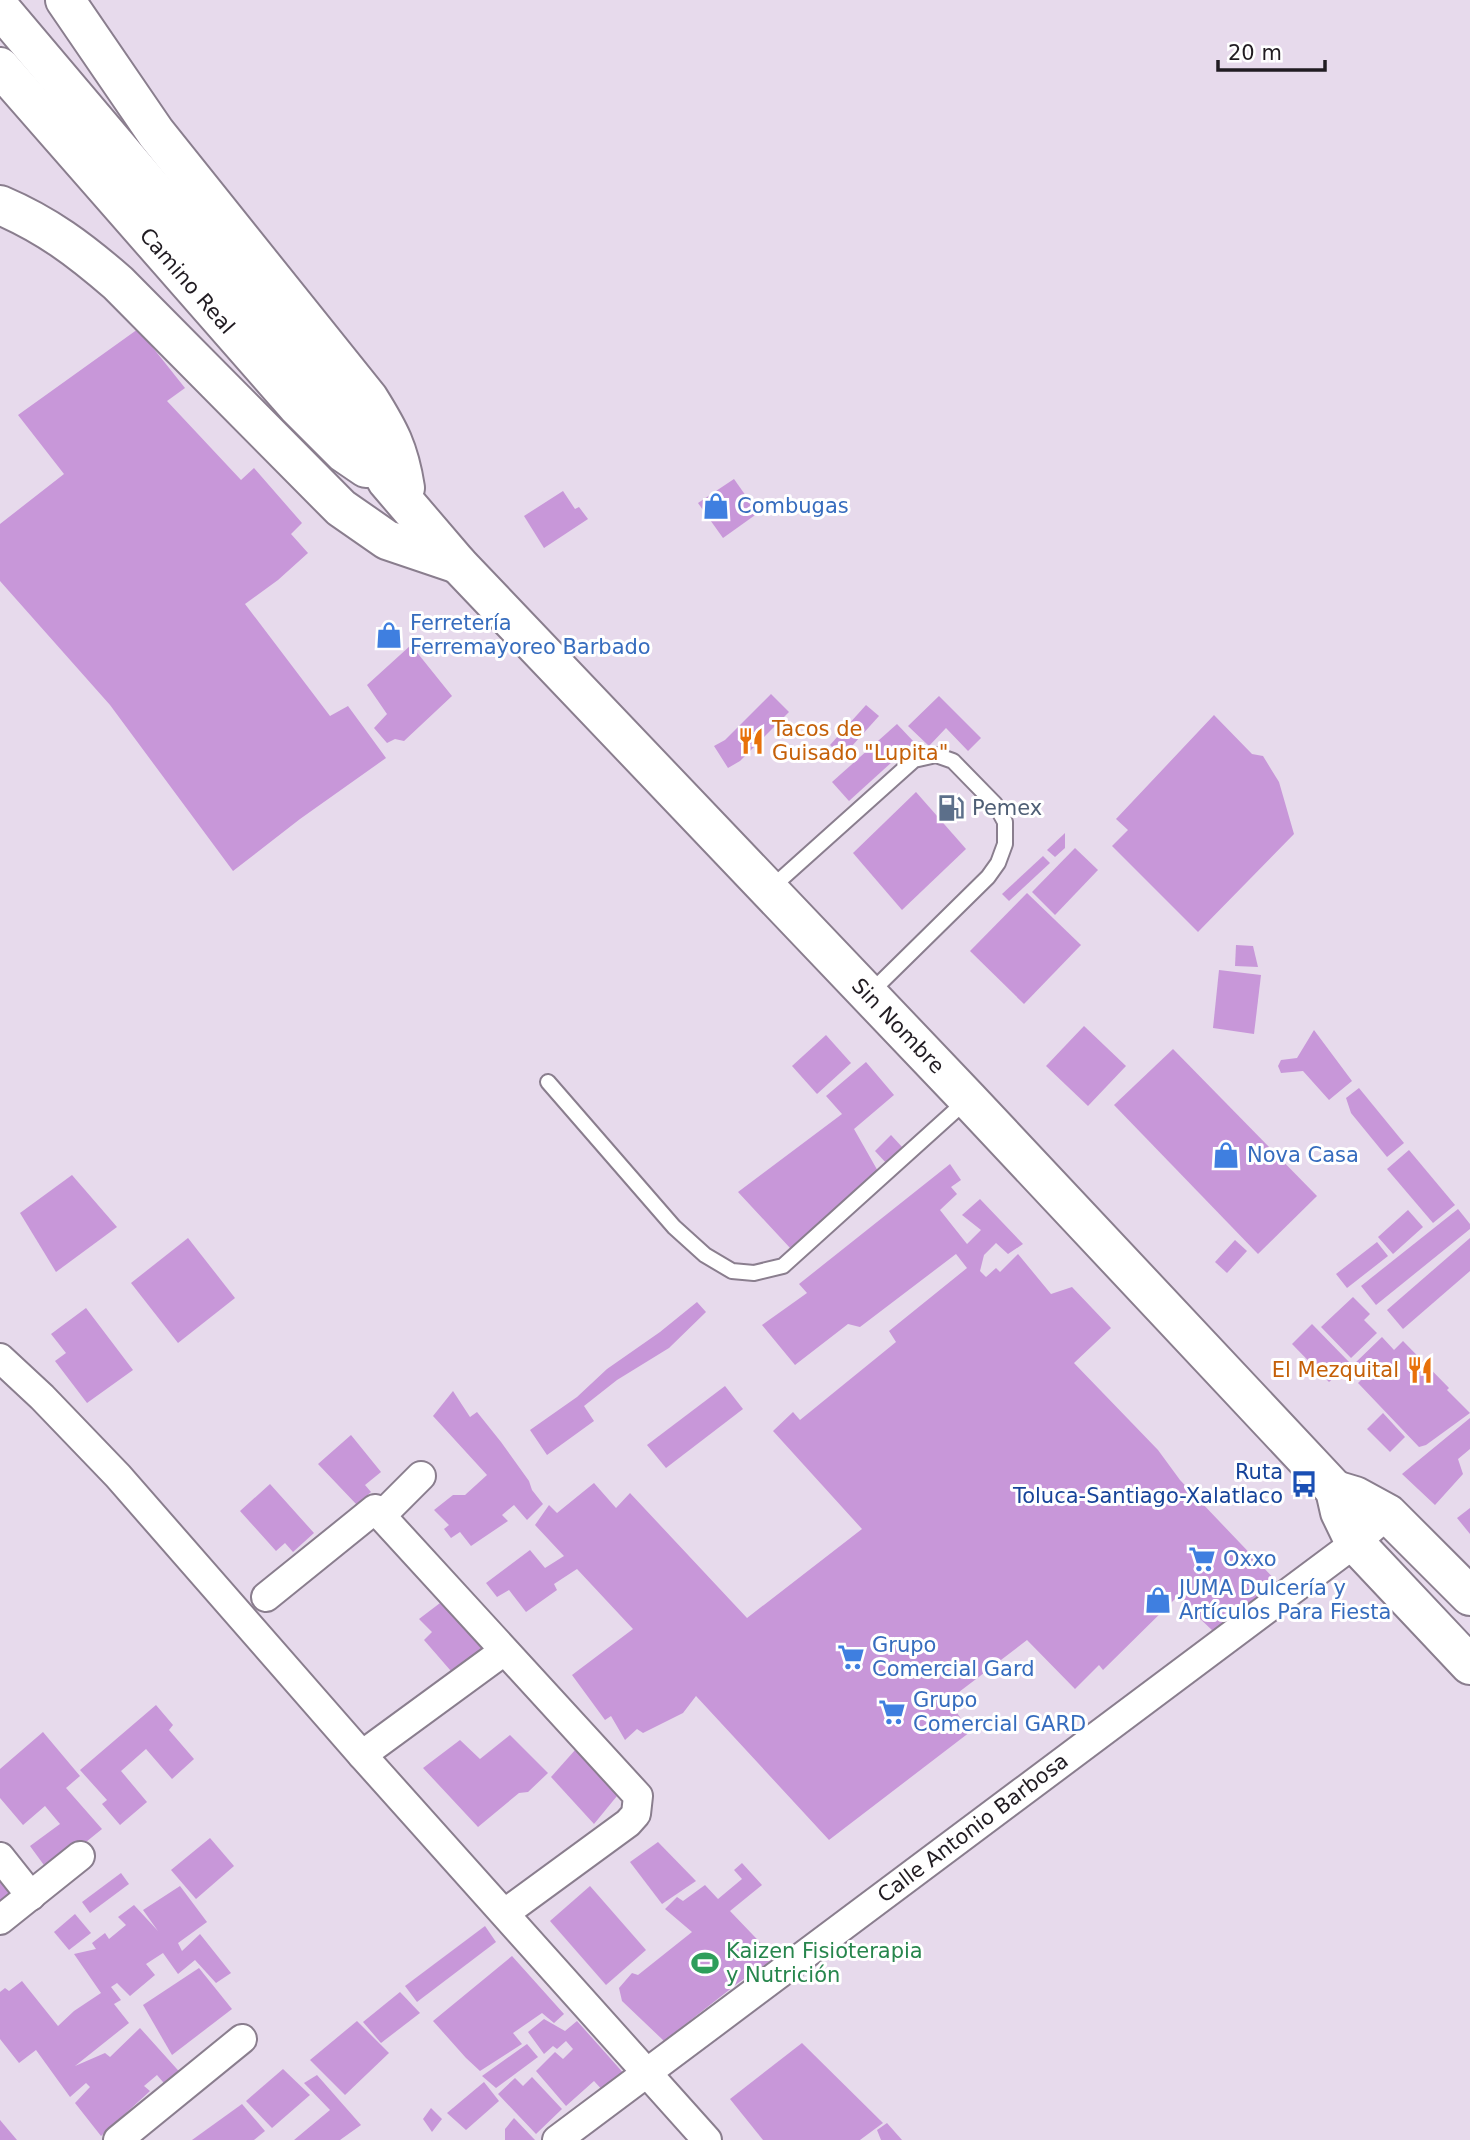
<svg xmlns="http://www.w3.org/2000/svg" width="1470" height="2140" viewBox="0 0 1470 2140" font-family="'DejaVu Sans',sans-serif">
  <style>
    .building { fill: #c897d9 }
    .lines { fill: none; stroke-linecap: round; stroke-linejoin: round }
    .service-casing { stroke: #8a7e8e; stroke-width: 18 }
    .minor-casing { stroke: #8a7e8e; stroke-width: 32 }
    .secondary-casing { stroke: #8a7e8e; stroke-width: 42 }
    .service { stroke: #fff; stroke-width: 14 }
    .minor { stroke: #fff; stroke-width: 28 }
    .secondary { stroke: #fff; stroke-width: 38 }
    .labels { text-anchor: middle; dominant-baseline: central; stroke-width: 6; stroke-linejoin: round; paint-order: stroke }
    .street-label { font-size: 21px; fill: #211c22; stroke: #fff }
    .shop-label { font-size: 21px; fill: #366cbe; stroke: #fff; text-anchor: start }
    .food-label { font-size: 21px; fill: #c56008; stroke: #fff; text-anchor: start }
    .service-label { font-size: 21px; fill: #4e5e75; stroke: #fff; text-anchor: start }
    .transit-label { font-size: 21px; fill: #164399; stroke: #fff; text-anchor: end }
    .leisure-label { font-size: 21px; fill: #27864d; stroke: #fff; text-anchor: start }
  </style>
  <rect width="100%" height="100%" fill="#e7daec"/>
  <!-- building -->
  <g class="building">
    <path d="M138 329 185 388 167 401 241 480 254 468 302 523 291 534 308 553 278 580 245 604 330 716 348 706 386 758 300 819 233 871 110 705 0 581V524L64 474 18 415Z"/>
    <path d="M734 479 758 513 723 538 698 503Z"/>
    <path d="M563 491 575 509 579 507 588 519 544 548 524 516Z"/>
    <path d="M411 645 452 696 404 741 395 739 387 743 374 728 387 714 367 685Z"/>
    <path d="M771 694 789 712 740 761 728 768 714 746 725 740Z"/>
    <path d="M939 696 981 738 968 751 946 728 929 746 908 726Z"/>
    <path d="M866 705 879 716 842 757 830 745Z"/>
    <path d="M1214 715 1252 754 1263 756 1279 782 1294 834 1198 932 1112 846 1128 830 1116 819Z"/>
    <path d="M897 724 914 742 849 801 832 782Z"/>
    <path d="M916 792 966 849 902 910 853 853Z"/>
    <path d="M1065 833V848L1055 857 1047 850Z"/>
    <path d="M1075 848 1098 870 1055 915 1032 892Z"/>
    <path d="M1043 856 1050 863 1009 901 1002 894Z"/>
    <path d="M1027 893 1081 945 1024 1004 970 951Z"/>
    <path d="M1236 945 1253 946 1258 967 1235 966Z"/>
    <path d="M1219 970 1261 975 1254 1034 1213 1028Z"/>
    <path d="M1084 1026 1126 1066 1088 1106 1046 1066Z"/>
    <path d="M1314 1030 1352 1081 1329 1100 1303 1071 1281 1073 1278 1066 1281 1060 1297 1058Z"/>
    <path d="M826 1035 851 1063 817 1094 792 1066Z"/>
    <path d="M1173 1049 1317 1196 1258 1254 1114 1105Z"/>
    <path d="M866 1062 894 1095 854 1129 879 1173 791 1249 738 1192 842 1114 826 1096Z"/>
    <path d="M1359 1088 1404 1143 1387 1157 1351 1113 1346 1098Z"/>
    <path d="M891 1135 903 1148 887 1164 875 1151Z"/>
    <path d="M1409 1150 1455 1205 1433 1223 1387 1169Z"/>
    <path d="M950 1164 961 1180 951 1187 957 1194 940 1210 967 1244 981 1230 962 1215 980 1199 1023 1244 1008 1254 996 1243 984 1255 980 1271 986 1277 996 1268 1000 1272 1018 1254 1051 1294 1072 1287 1111 1328 1074 1363 1158 1450 1180 1480 1280 1585 1214 1632 1177 1597 1103 1670 1099 1665 1075 1689 1027 1640 942 1705 947 1710 951 1704 970 1732 829 1840 696 1696 683 1713 643 1733 637 1729 625 1740 611 1716 605 1720 572 1675 633 1629 577 1569 554 1584 557 1590 526 1612 509 1590 497 1597 486 1583 530 1550 545 1568 564 1556 535 1525 549 1505 557 1513 594 1483 616 1508 630 1493 747 1618 862 1529 773 1431 793 1412 800 1420 896 1342 889 1331 967 1268 956 1254 860 1327 848 1324 795 1365 762 1325 807 1293 799 1284Z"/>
    <path d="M72 1175 117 1227 56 1272 20 1213Z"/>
    <path d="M1458 1209 1470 1224V1229L1376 1305 1361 1286Z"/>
    <path d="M1408 1210 1423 1227 1393 1254 1378 1237Z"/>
    <path d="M188 1238 235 1298 178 1343 131 1283Z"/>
    <path d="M1470 1238V1271L1403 1329 1387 1310Z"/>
    <path d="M1235 1240 1247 1251 1227 1273 1215 1262Z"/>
    <path d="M1377 1242 1388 1256 1347 1288 1336 1274Z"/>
    <path d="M1353 1297 1370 1314 1364 1320 1377 1333 1351 1358 1321 1327Z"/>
    <path d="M697 1302 706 1312 669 1348 617 1380 584 1406 594 1421 547 1455 530 1430 577 1397 607 1369 660 1332Z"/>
    <path d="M86 1308 133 1370 87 1403 55 1361 66 1353 51 1334Z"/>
    <path d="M1312 1324 1350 1363 1329 1382 1292 1344Z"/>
    <path d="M1382 1337 1394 1350 1403 1341 1449 1388 1447 1390 1470 1413 1426 1445 1419 1447 1358 1383 1365 1376 1353 1365Z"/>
    <path d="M725 1386 743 1409 666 1468 647 1445Z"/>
    <path d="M453 1391 470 1417 477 1412 501 1442 529 1481 532 1490 543 1504 527 1520 514 1505 502 1515 508 1521 471 1546 460 1532 451 1538 444 1529 449 1525 434 1510 453 1495H465L487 1475 433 1416Z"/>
    <path d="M1383 1413 1405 1437 1390 1452 1367 1429Z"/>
    <path d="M1470 1418V1449L1458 1459 1463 1474 1435 1505 1402 1474Z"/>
    <path d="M351 1435 381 1472 365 1485 371 1492 357 1505 318 1464Z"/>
    <path d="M270 1484 314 1533 293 1552 285 1543 276 1551 240 1511Z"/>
    <path d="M1470 1508V1534L1457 1518Z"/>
    <path d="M444 1600 493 1654 457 1678 424 1640 432 1632 419 1619Z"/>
    <path d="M156 1705 173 1725 169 1730 194 1759 172 1779 146 1749 121 1771 147 1802 120 1825 102 1804 107 1800 80 1770Z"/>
    <path d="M43 1732 80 1776 66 1788 102 1829 49 1872 30 1846 60 1824 45 1806 23 1825 0 1798V1769Z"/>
    <path d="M510 1735 548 1773 528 1792 519 1793 478 1827 423 1768 460 1740 480 1759Z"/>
    <path d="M576 1749 617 1796 594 1824 551 1777Z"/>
    <path d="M210 1838 234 1866 196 1899 171 1870Z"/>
    <path d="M658 1842 696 1881 662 1904 630 1862Z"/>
    <path d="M742 1863 762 1885 730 1911 775 1958 738 1983 664 2041 622 2001 619 1988 632 1973 638 1975 692 1932 665 1909 677 1897 683 1901 705 1885 718 1899 742 1879 734 1870Z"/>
    <path d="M0 1868 21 1894 0 1912Z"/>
    <path d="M121 1873 129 1884 90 1913 82 1902Z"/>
    <path d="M180 1886 207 1922 178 1943 182 1951 200 1934 231 1973 216 1983 195 1960 178 1974 163 1953 146 1964 155 1975 130 1996 117 1983 111 1987 121 2000 114 2004 129 2023 75 2066 105 2053 110 2057 140 2028 185 2078 169 2089 157 2075 144 2086 150 2091 101 2136 75 2103 90 2087 86 2083 70 2097 36 2050 19 2063 0 2039V1992L5 1988 9 1991 22 1981 58 2026 74 2011 101 1993 74 1954 96 1949 92 1943 105 1933 109 1939 126 1925 118 1917 134 1905 158 1931 143 1910Z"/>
    <path d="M590 1886 646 1950 606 1985 550 1921Z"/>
    <path d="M75 1914 91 1933 69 1950 54 1932Z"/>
    <path d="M485 1926 496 1942 417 2002 405 1986Z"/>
    <path d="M512 1956 564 2014 554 2023 542 2013 513 2033 522 2044 480 2071 466 2058 433 2021Z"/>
    <path d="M199 1968 232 2009 172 2055 143 2005Z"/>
    <path d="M400 1992 420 2013 381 2043 363 2022Z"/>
    <path d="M544 2019 565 2031 577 2021 626 2076 606 2094 594 2081 566 2106 536 2071 555 2052 563 2059 573 2049 566 2041 557 2049 553 2046 544 2054 528 2032Z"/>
    <path d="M357 2021 389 2053 345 2095 310 2060Z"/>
    <path d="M802 2043 883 2123 860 2140H763L730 2099Z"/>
    <path d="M527 2044 538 2057 496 2088 482 2076Z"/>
    <path d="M283 2069 310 2095 272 2128 246 2101Z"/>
    <path d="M317 2075 361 2125 340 2140H294L330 2110 304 2083Z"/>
    <path d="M532 2077 562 2109 536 2134 498 2094 515 2078 523 2086Z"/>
    <path d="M484 2082 499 2101 466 2130 447 2113Z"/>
    <path d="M242 2104 265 2131 254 2140H192Z"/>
    <path d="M431 2108 442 2119 432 2132 423 2119Z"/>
    <path d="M514 2118 535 2140H505V2129Z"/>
    <path d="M0 2120 17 2140H0Z"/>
    <path d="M887 2123 902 2140H881L877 2130Z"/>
  </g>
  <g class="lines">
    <defs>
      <g id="service">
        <path d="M770 889 914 760 936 755 953 761 995 804 1005 822V844L998 863 988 877 870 993"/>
        <path d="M548 1082 674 1227 705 1255 732 1271 754 1273 783 1266 967 1100"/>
      </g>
      <g id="minor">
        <path d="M0 1358 42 1397 118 1476 362 1755 707 2140"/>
        <path d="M381 1516 421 1476"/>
        <path d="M266 1597 375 1509 638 1796 636 1814 628 1823 505 1913"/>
        <path d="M362 1755 504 1651"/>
        <path d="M0 1857 31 1896"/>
        <path d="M0 1920 80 1856"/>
        <path d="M118 2140 242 2039"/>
        <path d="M557 2140 1355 1543 1388 1514"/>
      </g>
      <g id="secondary">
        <path d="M65 0 156 133 369 399C389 431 399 449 405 488"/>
        <path d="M0 8 360 434 387 481 458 564 968 1099 1335 1490"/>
        <path d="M0 67 297 406 344 453 366 468"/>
        <path d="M0 205C47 225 80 250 118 283L341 508 387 540 458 564"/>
        <path d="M1335 1490 1340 1512 1355 1543 1470 1665"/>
        <path d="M1335 1490 1355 1496 1388 1514 1470 1596"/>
      </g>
    </defs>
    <!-- service casing -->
    <use href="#service" class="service-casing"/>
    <!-- minor casing -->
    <use href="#minor" class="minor-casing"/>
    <!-- secondary casing -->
    <use href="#secondary" class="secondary-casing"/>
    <!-- service -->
    <use href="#service" class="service"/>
    <!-- minor -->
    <use href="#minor" class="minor"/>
    <!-- secondary -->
    <use href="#secondary" class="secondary"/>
  </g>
  <!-- icons -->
  <defs>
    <symbol id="shop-bare" viewBox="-9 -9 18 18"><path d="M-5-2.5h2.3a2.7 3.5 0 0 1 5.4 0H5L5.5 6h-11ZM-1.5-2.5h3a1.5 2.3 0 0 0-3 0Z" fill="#3f7fe0" stroke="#fff" stroke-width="2.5" paint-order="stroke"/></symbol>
    <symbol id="restaurant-bare" viewBox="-9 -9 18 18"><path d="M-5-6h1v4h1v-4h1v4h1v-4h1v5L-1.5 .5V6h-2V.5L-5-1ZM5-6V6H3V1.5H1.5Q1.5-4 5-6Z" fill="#e8710a" stroke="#fff" stroke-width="2.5" paint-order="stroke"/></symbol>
    <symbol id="fuel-bare" viewBox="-9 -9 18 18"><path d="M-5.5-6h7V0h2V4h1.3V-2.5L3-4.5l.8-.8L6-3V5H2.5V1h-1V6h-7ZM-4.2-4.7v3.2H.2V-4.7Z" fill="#5c6f8a" stroke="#fff" stroke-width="2.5" paint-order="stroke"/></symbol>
    <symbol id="bus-bare" viewBox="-9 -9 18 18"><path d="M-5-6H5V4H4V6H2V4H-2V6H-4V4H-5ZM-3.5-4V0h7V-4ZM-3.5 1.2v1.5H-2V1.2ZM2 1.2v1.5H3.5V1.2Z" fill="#1a4fb4" stroke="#fff" stroke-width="2.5" paint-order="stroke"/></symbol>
    <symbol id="supermarket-bare" viewBox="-9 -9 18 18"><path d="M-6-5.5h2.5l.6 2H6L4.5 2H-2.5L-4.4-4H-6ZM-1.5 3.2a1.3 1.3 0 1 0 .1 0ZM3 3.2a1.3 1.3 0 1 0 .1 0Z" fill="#3f7fe0" stroke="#fff" stroke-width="2.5" paint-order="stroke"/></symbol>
    <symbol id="stadium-bare" viewBox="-9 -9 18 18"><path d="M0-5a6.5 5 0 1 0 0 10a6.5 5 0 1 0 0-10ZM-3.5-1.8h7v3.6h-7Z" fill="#2e9e5b" stroke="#fff" stroke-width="2.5" paint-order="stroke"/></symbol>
  </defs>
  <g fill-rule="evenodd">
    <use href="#shop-bare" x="697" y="487" width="38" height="38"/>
    <use href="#shop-bare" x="370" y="616" width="38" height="38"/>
    <use href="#restaurant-bare" x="732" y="722" width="38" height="38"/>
    <use href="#fuel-bare" x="932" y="789" width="38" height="38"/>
    <use href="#shop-bare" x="1207" y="1136" width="38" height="38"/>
    <use href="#restaurant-bare" x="1401" y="1351" width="38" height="38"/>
    <use href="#bus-bare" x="1285" y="1465" width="38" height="38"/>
    <use href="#supermarket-bare" x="1183" y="1540" width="38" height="38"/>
    <use href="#shop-bare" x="1139" y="1581" width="38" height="38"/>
    <use href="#supermarket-bare" x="832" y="1638" width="38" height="38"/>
    <use href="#supermarket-bare" x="873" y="1693" width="38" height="38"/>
    <use href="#stadium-bare" x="686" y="1944" width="38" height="38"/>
  </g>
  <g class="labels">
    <!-- street labels -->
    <g class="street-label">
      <text transform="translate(187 281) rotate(49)">Camino Real</text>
      <text transform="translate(898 1026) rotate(46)">Sin Nombre</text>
      <text transform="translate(973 1828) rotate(-37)">Calle Antonio Barbosa</text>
    </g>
    <!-- shop labels -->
    <g class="shop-label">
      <text x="737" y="506">Combugas</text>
      <text x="410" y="623">Ferretería<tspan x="410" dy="24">Ferremayoreo Barbado</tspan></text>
      <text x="1247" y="1155">Nova Casa</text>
      <text x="1223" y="1559">Oxxo</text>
      <text x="1179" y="1588">JUMA Dulcería y<tspan x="1179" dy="24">Artículos Para Fiesta</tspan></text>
      <text x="872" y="1645">Grupo<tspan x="872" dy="24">Comercial Gard</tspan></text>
      <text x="913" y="1700">Grupo<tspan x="913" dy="24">Comercial GARD</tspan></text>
    </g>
    <!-- food labels -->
    <g class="food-label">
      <text x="772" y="729">Tacos de<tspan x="772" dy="24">Guisado "Lupita"</tspan></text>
      <text x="1399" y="1370" text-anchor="end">El Mezquital</text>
    </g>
    <!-- service labels -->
    <g class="service-label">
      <text x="972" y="808">Pemex</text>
    </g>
    <!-- transit labels -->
    <g class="transit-label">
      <text x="1283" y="1472">Ruta<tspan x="1283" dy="24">Toluca-Santiago-Xalatlaco</tspan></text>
    </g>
    <!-- leisure labels -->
    <g class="leisure-label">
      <text x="726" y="1951">Kaizen Fisioterapia<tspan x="726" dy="24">y Nutrición</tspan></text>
    </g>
  </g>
  <!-- scale -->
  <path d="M1218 60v10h107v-10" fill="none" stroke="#211c22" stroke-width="3.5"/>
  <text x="1228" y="60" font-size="21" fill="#211c22" stroke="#ffffff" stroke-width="5" paint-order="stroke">20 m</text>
</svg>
